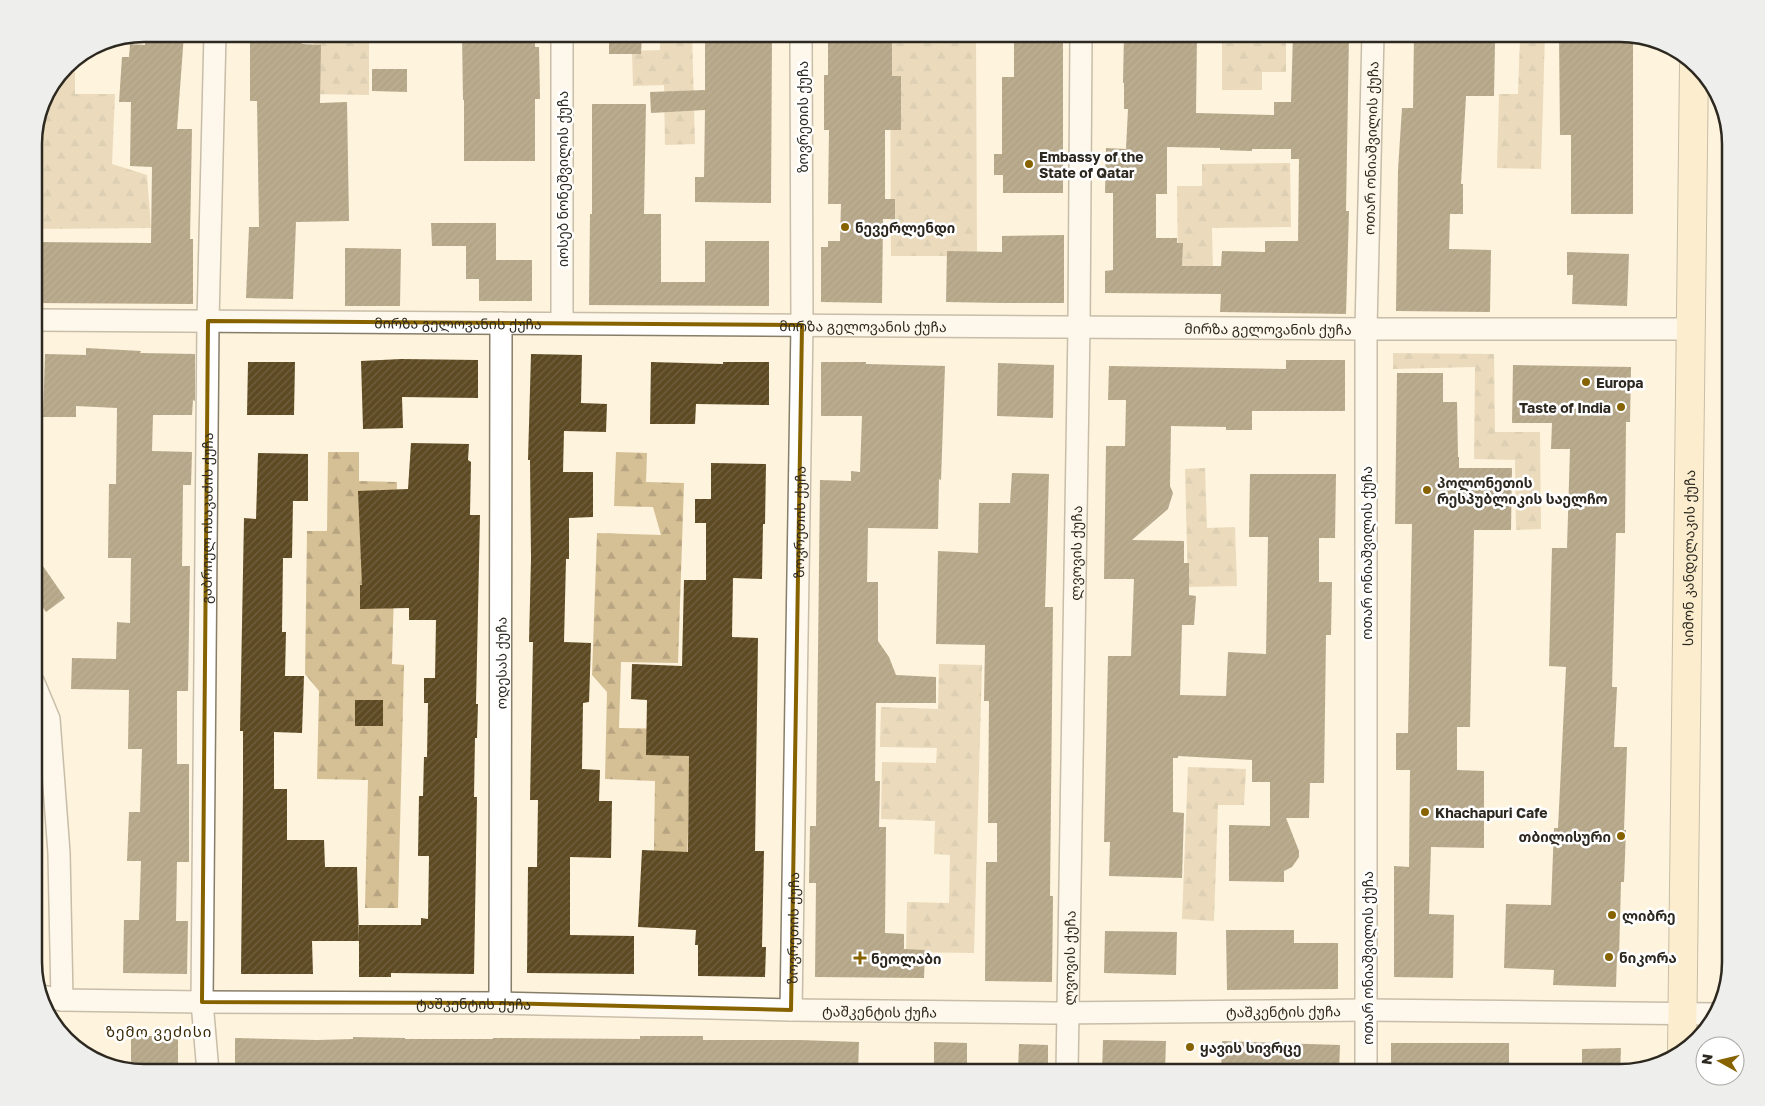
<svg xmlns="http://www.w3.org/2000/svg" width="1765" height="1106" viewBox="0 0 1765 1106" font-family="'Golos Text','Noto Sans Georgian',sans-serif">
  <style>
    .forest { fill: url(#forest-firs) }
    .building { fill: url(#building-hatch); fill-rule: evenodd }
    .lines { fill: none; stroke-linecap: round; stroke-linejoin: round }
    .minor-casing { stroke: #877d68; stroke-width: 24 }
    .secondary-casing { stroke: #877d68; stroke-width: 30 }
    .minor { stroke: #fff; stroke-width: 21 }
    .secondary { stroke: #f8e7bc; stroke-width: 28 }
    .marked { fill: none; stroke: #876300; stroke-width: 4; stroke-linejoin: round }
    .poi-dot { fill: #876300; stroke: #fff; stroke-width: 2 }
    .labels { text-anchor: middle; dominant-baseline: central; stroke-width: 5; stroke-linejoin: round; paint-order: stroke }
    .street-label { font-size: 14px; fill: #2d2920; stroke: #fff }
    .poi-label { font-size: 14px; font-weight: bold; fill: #2d2920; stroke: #fff; text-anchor: start }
    .neighbourhood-label { font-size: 15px; letter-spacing: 1px; fill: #382700; stroke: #fff }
    .rim { fill: none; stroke: #2d2920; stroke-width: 2.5 }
  </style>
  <defs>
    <pattern id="forest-firs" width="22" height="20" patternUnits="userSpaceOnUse" patternTransform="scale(1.25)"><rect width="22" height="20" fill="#d5bf95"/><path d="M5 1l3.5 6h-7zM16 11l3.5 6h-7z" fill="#b7a480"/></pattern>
    <pattern id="building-hatch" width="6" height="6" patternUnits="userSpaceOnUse" patternTransform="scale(1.25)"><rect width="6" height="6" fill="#5d4a23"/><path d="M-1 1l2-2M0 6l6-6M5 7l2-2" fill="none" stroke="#716142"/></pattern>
  </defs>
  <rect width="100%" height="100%" fill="#fef3dc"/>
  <!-- forest -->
  <g class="forest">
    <path d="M314 34H369V95L313 94Z"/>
    <path d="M660 34H692L695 144 665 145 664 85 633 86 632 51 660 50Z"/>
    <path d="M890 34H976L977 256H891Z"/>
    <path d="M1222 34H1286V72H1262V90H1222Z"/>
    <path d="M1489 34H1545L1541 169 1497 168 1499 94H1518L1520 38 1489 37Z"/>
    <path d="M75 61V94H115L112 164 147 175 151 228 34 229V138L45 96 66 66Z"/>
    <path d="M1290 163 1291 227 1212 228 1213 274H1178L1177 186H1202V164Z"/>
    <path d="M1393 353 1494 354 1495 432H1540L1541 529 1516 530 1515 460 1474 459 1475 367 1393 369Z"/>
    <path d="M328 452H359V481L397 482 392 664 404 665 398 908H365L368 780 317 779 319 691 305 674 307 531H327Z"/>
    <path d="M616 452 647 453 646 482 684 483 678 663 621 662 619 728 674 729 690 749 686 909H653L655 781 605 779 607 692 592 675 597 533 661 535 653 507 614 506Z"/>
    <path d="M1205 468 1207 528 1235 527 1237 586 1188 587 1185 469Z"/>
    <path d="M939 664 982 665 974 953 906 952 907 902 949 903 950 855 934 854 935 821 881 819 882 762 936 763 937 748 880 747 881 707 938 709Z"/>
    <path d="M1188 767 1246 769 1244 805H1218L1214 921 1182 919Z"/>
  </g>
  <!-- building -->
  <g class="building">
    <path d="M155 34H184L177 129H192L190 239H193V304L34 303V242L151 243 152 167 130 166 131 102H119L122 57H129L130 44 145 45 146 35H155Z"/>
    <path d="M250 34H302V44L321 45 320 103 347 102 349 221 296 222 293 299 246 298 249 227H259L257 101H250Z"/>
    <path d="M462 34H535V47H539L540 99H535V161H464V100H463Z"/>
    <path d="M609 34H642L641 54H609Z"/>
    <path d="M705 34H772L771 203 695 202V177H704L705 110 651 113 650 92 705 90Z"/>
    <path d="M828 34H892V76H901V130H885V199H895V219H883L882 303 821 302V247H828V241H840L841 204H828L829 130H824V75H828Z"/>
    <path d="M1014 34H1063V193H1003V175H994V154H1002V77H1014Z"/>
    <path d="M1124 34H1197L1196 113 1274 115V102H1291L1293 34H1349L1346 211H1349L1346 314 1220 312 1221 294 1105 293V271L1113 270V193H1105L1106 148 1126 149 1128 109H1124V83H1123ZM1167 147 1220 148V150L1252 151V149H1291V159H1299L1298 241H1265V252L1222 251 1221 266H1182L1183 243H1177V238H1156V194H1167Z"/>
    <path d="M1414 34H1441V42L1495 43 1494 96H1466L1461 184H1463V214H1450L1449 249 1491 250 1490 312 1396 311 1398 170 1402 108H1413Z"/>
    <path d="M1559 34H1620L1633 38V214H1571V135H1560Z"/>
    <path d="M372 69H407V92L372 91Z"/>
    <path d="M592 104H646L644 214H661V282H705V241H769V306L589 305 590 214H592Z"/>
    <path d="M431 223H496V260H532V301H479V279H466V246H432Z"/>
    <path d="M1064 235V303H1003L946 302 947 251 1002 252V236Z"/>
    <path d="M345 248 401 249 400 306H345Z"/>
    <path d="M1567 252 1629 254 1627 306 1572 304 1573 275H1567Z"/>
    <path d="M86 348 141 351 140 353 195 354V401L193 400 192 415H153L152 451 192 452 191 485H183L182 566H190L188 691H177V764H189V862H177L176 921H188L187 974 123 973 124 920H139L141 861H127L129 812H140L142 749H128L129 690 71 689 72 658 116 659 117 622 130 623 131 558H108L109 484H116L117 408 76 406V417H43L45 354 86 355Z"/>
    <path d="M531 354 582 355 581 403 607 404 606 432 564 431 563 472H593V517L569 518V559H566L564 642 591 643 589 702 583 703 582 769 600 770 599 801H612L611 858 570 857V935L634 936V974L527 973 528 867H537L538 800H530L533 642H529L531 559 530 460H528Z"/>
    <path d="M401 359 478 360V398L402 397 403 428 363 429 361 361Z"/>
    <path d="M1286 360H1345V411H1252V430H1226V427L1171 426 1170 486 1173 493 1168 509 1132 540 1184 541V563H1189V595L1196 596 1194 625H1182L1180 695 1226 696 1228 652 1266 654 1268 537H1249L1250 474H1336L1335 538H1319V582H1332L1331 635H1326L1324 783H1310L1309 818H1286L1299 851V857L1292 867 1284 871V882L1229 881V825L1270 826V782H1252V760L1178 756V758H1173V812L1184 813 1182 878 1109 876 1110 842H1104L1108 656H1131L1134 579H1104L1106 446H1125L1126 400H1108L1109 366 1286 369Z"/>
    <path d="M248 362H295L294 415H247Z"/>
    <path d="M651 362 723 364V362H769V405L696 404 695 424H650Z"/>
    <path d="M821 362H866V364L945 366 941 480 939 479 938 529 868 528 867 582H878V641L889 657 896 675 936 677V703H876L875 781H880L879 827H886L885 933 904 934V949L925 950 924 978 815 977 816 883H809L810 826H816L820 480 851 481V471L860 472 862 416H821Z"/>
    <path d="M998 363 1054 365 1053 418 997 416Z"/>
    <path d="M1513 365 1631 367 1630 422H1626L1625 533H1616L1612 687H1617L1614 747H1627L1624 830H1626L1624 882H1621L1619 957H1617L1616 987 1553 985 1554 970 1504 968 1506 904 1551 905 1554 828H1558L1566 667 1549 666 1552 548H1567L1570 449H1551L1552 423H1512Z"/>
    <path d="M1397 373H1443V402H1457L1458 457H1459V468H1512L1511 530H1474L1470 727H1457V770L1484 771V848L1431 847 1429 914 1454 915 1453 978 1394 977V866L1409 867 1410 770H1396V733H1408L1412 524H1395Z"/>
    <path d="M411 443 469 444 468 460 471 462 470 515H480L476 704H478L477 738H475L474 797H477L474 974 391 973V977H359V925H421V918L428 919 429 856H418L419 796H423L424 757H427L428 703H424V678H435L436 620H409V608L360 609V585H362L358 491 408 489Z"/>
    <path d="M258 453 308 454V501H293L292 558H283L282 632H286L285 676H304L302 733 274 732V789H287V840H324L325 867H357L359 941H312L313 974H241L243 789V731H240L244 518 256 519Z"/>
    <path d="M711 463 766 464 765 524H763L762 579 733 578 732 637 758 638 755 851H764L762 947H766L765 977 698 976V945H695L696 930 638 927 642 850 688 852 689 756 646 755 647 700 631 699 632 664 682 666 684 580H706V523H695V499H711Z"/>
    <path d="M1012 473 1049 474 1045 607H1053L1050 896H1053L1052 982 985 981 986 862H997V823H988L989 701H984L985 645 936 644 938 551 978 553 979 503H1010Z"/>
    <path d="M34 553 65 598 46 612 34 595Z"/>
    <rect x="355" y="700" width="28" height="26"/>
    <path d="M1226 930H1294V943H1338V989L1227 990Z"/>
    <path d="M1105 931 1177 932 1176 975 1104 973Z"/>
    <path d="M131 1036H178V1072H145L131 1068Z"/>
    <path d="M640 1036H703V1040H800L859 1042 858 1072H235V1038L317 1040 353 1039V1037L405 1038V1039H493V1038L640 1039Z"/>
    <path d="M1103 1040 1166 1041 1165 1072H1102Z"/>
    <path d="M1222 1041 1340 1045 1339 1072H1221Z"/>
    <path d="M934 1042 967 1043V1072H934Z"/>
    <rect x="1391" y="1043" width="118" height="29"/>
    <path d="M1019 1044 1048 1045V1072H1018Z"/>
    <path d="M1621 1048 1620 1072H1582V1049Z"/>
  </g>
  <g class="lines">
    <defs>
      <g id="minor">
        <path d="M562 34V323"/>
        <path id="s1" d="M34 320 1366 329H1691"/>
        <path d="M34 683 49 719 59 853 62 1000"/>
        <path id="s2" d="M42 996 62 1000 202 1002 500 1003 791 1010 1053 1013 1367 1010 1715 1014"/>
        <path id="s3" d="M500 1003 501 323"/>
        <path id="s4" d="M791 1010 802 325 801 34"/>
        <path id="s5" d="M208 1072 202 1002 208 321 215 34"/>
        <path id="s6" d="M1067 1072 1079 327 1081 34"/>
        <path id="s7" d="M1366 1072V329L1373 34"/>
      </g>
      <g id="secondary">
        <path id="s8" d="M1682 1052 1694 66"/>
      </g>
    </defs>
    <!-- minor casing -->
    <use href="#minor" class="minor-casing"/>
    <!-- secondary casing -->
    <use href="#secondary" class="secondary-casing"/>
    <!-- minor -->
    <use href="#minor" class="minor"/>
    <!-- secondary -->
    <use href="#secondary" class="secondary"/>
  </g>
  <!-- marked area -->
  <path d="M0 0H1765V1106H0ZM208 321 802 325 791 1010 500 1003 202 1002Z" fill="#fef3dc" fill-opacity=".55" fill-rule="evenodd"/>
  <path class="marked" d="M208 321 802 325 791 1010 500 1003 202 1002Z"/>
  <!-- markers -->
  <g class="poi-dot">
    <circle cx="1029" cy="164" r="5"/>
    <circle cx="845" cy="227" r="5"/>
    <circle cx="1586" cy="382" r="5"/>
    <circle cx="1621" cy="407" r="5"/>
    <circle cx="1427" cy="490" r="5"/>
    <circle cx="1425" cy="812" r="5"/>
    <circle cx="1621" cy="836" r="5"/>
    <circle cx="1612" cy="915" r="5"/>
    <circle cx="1609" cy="957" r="5"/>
    <path d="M857.5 950.5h5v5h5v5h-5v5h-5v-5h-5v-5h5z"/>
    <circle cx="1190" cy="1047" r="5"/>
  </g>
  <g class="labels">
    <!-- street labels -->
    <g class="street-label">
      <text transform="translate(802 117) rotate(-90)">ზოვრეთის ქუჩა</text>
      <text stroke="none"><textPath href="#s7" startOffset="924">ოთარ ონიაშვილის ქუჩა</textPath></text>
      <text transform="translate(562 179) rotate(-90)">იოსებ ნონეშვილის ქუჩა</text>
      <text stroke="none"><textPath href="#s1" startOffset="424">მირზა გელოვანის ქუჩა</textPath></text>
      <text stroke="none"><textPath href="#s1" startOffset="829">მირზა გელოვანის ქუჩა</textPath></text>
      <text stroke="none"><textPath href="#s1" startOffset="1234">მირზა გელოვანის ქუჩა</textPath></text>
      <text stroke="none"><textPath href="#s5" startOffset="554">გაბრიელ ისაკაძის ქუჩა</textPath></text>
      <text stroke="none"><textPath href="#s4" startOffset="488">ზოვრეთის ქუჩა</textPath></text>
      <text stroke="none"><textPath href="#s6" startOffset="519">ლვოვის ქუჩა</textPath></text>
      <text transform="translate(1366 553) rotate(-90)">ოთარ ონიაშვილის ქუჩა</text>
      <text stroke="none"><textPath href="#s8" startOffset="494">სიმონ კანდელაკის ქუჩა</textPath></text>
      <text stroke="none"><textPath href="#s3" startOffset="340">ოდესას ქუჩა</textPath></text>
      <text stroke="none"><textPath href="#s4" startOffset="82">ზოვრეთის ქუჩა</textPath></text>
      <text stroke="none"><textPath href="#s6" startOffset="114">ლვოვის ქუჩა</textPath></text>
      <text transform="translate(1367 958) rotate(-90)">ოთარ ონიაშვილის ქუჩა</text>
      <text stroke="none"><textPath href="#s2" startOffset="432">ტაშკენტის ქუჩა</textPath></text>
      <text stroke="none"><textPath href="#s2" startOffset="838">ტაშკენტის ქუჩა</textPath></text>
      <text stroke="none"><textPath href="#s2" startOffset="1242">ტაშკენტის ქუჩა</textPath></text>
    </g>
    <!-- poi labels -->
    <g class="poi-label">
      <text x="1039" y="156">Embassy of the<tspan x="1039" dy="16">State of Qatar</tspan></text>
      <text x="855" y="227">ნევერლენდი</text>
      <text x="1596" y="382">Europa</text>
      <text x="1611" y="407" text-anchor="end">Taste of India</text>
      <text x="1437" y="482">პოლონეთის<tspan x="1437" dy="16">რესპუბლიკის საელჩო</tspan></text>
      <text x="1435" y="812">Khachapuri Cafe</text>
      <text x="1611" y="836" text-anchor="end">თბილისური</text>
      <text x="1622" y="915">ლიბრე</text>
      <text x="1619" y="957">ნიკორა</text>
      <text x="871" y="958">ნეოლაბი</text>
      <text x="1200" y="1047">ყავის სივრცე</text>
    </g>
    <!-- neighbourhood labels -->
    <g class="neighbourhood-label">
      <text x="159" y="1031">ზემო ვეძისი</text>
    </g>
  </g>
  <!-- crop -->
  <path d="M0 0H1765V1106H0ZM144 42H1620A102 102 0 0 1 1722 144V962A102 102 0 0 1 1620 1064H144A102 102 0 0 1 42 962V144A102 102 0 0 1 144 42Z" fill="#eeeeed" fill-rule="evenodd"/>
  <path class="rim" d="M144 42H1620A102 102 0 0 1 1722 144V962A102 102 0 0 1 1620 1064H144A102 102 0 0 1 42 962V144A102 102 0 0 1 144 42Z"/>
  <!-- north arrow -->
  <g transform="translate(1720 1061) rotate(278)"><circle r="24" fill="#ffffff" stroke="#aba9a6"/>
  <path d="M0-4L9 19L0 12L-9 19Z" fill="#876300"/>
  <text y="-8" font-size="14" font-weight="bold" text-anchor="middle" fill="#2d2920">N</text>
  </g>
</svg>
